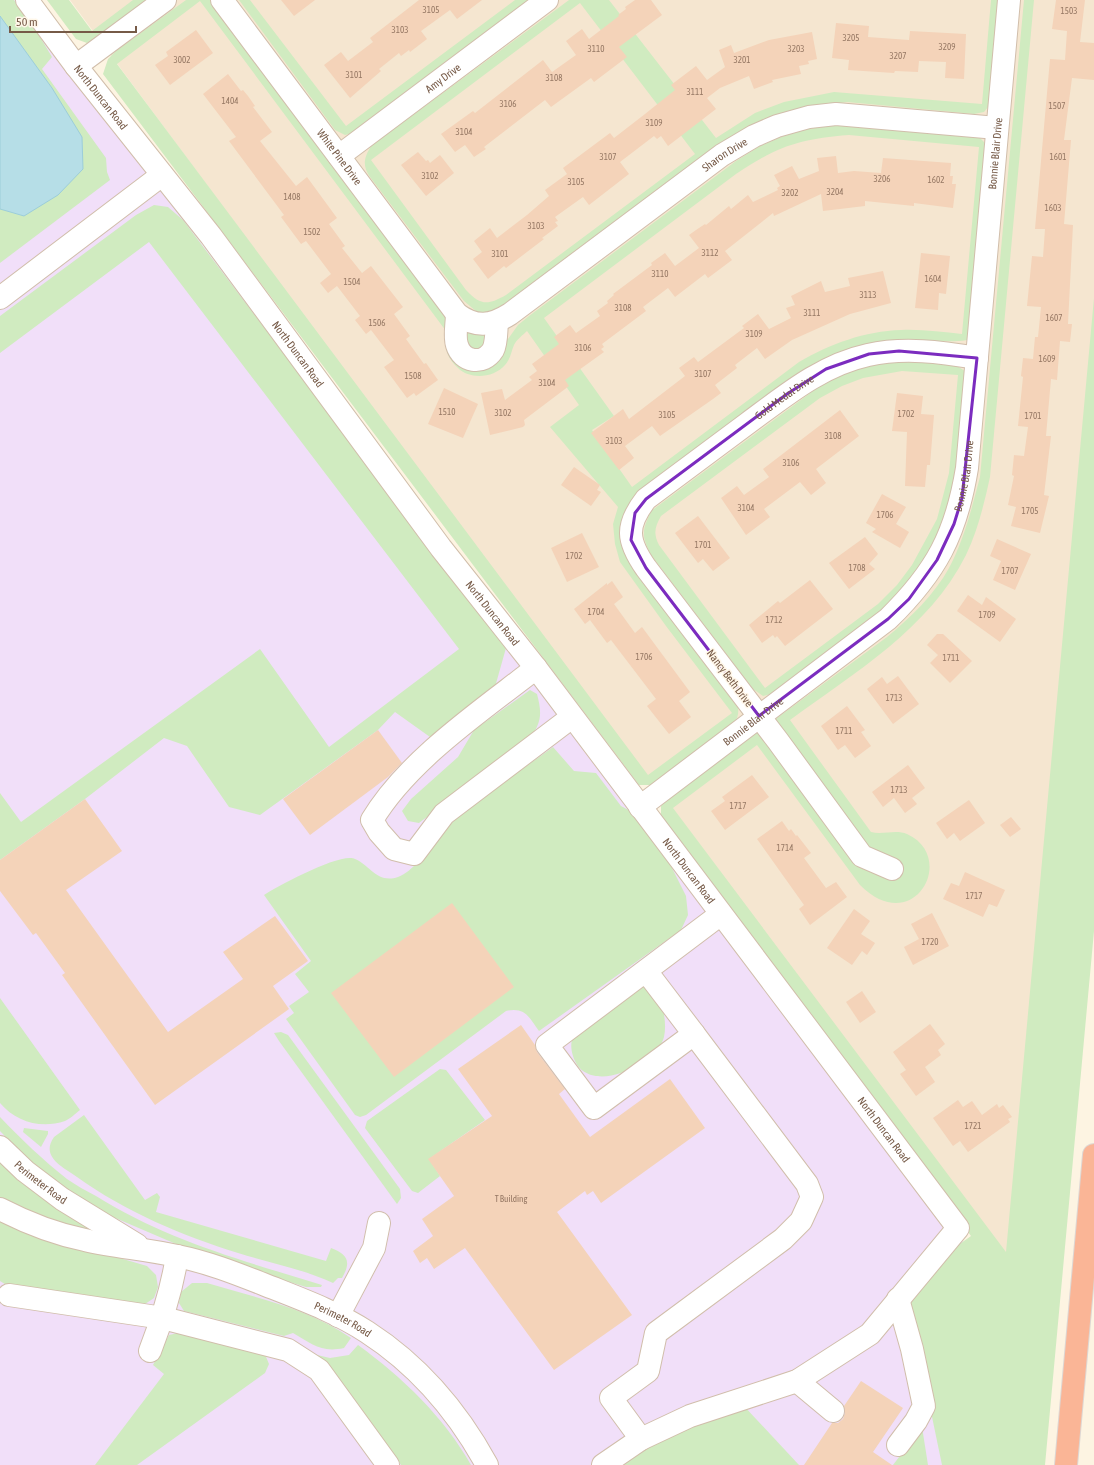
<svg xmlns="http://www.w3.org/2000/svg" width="1094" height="1465" viewBox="0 0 1094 1465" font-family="'Asap Condensed',sans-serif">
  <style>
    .residential { fill: #f5e6d0 }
    .education { fill: #f1dff9 }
    .green { fill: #d0ebc0; fill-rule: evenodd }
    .water { fill: #b6dee7; stroke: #9ccdda }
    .building { fill: #f4d3b9 }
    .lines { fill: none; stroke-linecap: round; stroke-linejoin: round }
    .minor-casing { stroke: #d1beab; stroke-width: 24 }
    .highway-casing { stroke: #ded7d3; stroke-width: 24 }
    .minor { stroke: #fff; stroke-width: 22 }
    .highway { stroke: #fab596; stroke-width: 22 }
    .marked { fill: none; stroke: #7b2cbf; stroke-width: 3; stroke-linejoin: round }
    .labels { text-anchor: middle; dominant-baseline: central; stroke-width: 3; stroke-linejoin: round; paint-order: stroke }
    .number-label { font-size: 9px; fill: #967864 }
    .street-label { font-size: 11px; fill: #765a47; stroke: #fff7e9 }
  </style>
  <rect width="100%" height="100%" fill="#fdf4e2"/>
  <!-- residential -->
  <path class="residential" d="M70 0H1094V459L1014 1276Z"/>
  <!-- education -->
  <path class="education" d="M0 0H16L1015 1310 1000 1465H0Z"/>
  <!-- green -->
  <g class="green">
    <path d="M0 0H14L31 22 52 57 42 69 106 158 107 172 110 180 0 263Z"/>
    <path d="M47 0H69L92 31 133 0H151L102 36 87 43 76 39Z"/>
    <path d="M186 0H211L215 4 450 318 508 339 518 325 529 316 736 161 760 146 786 135 808 129 834 125 976 134 987 145 973 328 967 340C950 343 933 340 916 340 895 340 875 343 854 348L626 515 737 702C739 711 739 716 734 724L659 779 650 785H639L103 74 108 59 116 51ZM200 1 446 331C444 346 446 357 458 368 470 380 494 378 505 365 511 358 511 352 514 345 516 340 523 335 527 331L579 405 550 427 618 507 613 524 615 544 620 562 666 626 732 713 648 775 117 64ZM849 135 979 147 962 334C942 332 921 329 901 330 865 331 830 344 799 362L632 487 592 430 614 416 544 318 736 174C778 146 799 139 849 135Z"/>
    <path d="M239 0H250L346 126 515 0H534L360 131 345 135 335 130Z"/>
    <path d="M569 0H609L716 138 755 113 784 102 834 92 982 104 991 0H1002L993 101 984 112 974 114 847 102 809 108 506 308 489 312H477L464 301 370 177C362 165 364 158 371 146ZM580 3 695 154 506 295C488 305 481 306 466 290L371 160Z"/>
    <path d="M1024 0H1034L990 477C984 504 978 530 966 555 929 629 854 673 790 720L871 832C883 835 896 829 907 834 958 857 914 939 860 885L757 745 673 808 1006 1252 1094 298V931L1045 1465H942L914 1330 910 1297 930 1265 971 1236 672 833 661 817V806L671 796 887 637C911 617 934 595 949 568 964 540 972 507 980 477Z"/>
    <path d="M154 205 168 207 183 220 506 648 495 687 430 737 395 712 378 730 260 815 229 807 187 746 164 738 85 799 0 860V793L21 822 260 649 329 747 459 649 149 242 0 353V316L136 215Z"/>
    <path d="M917 361 957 366 965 371 959 476 932 553 886 611 775 693 763 696 753 689 651 555C641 535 642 531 651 511L821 385 850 371 880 363ZM902 371 958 375 949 473 937 519 912 565 897 585 878 604 765 688 659 545C653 533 655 527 661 516L820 398 842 386 863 378Z"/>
    <path d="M530 690 537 694C542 713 542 723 529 739L419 823 408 821 402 811 411 799 458 757 474 730Z"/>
    <path d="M553 747 574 771 596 773 621 806 636 814 675 865 672 868 686 896 688 915 681 930 539 1031C529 1017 525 1007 506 1011L366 1115 360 1117 355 1115 286 1019 294 1013 289 1006 309 992 295 974 311 961 264 895C278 886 341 852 355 859 370 865 377 884 398 877 414 871 423 854 434 841 465 805 515 775 553 747Z"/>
    <path d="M644 986 660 995C663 1009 667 1023 664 1037 657 1065 586 1099 573 1056 571 1049 570 1042 574 1036 579 1028 624 997 634 989Z"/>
    <path d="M0 998 80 1110C76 1113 70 1119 65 1121 41 1129 16 1122 0 1103Z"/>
    <path d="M281 1032 288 1035 400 1189 401 1198 397 1204 279 1041 274 1033Z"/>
    <path d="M440 1069 446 1070 485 1120 429 1159 440 1176 418 1193 412 1191 365 1128 367 1121Z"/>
    <path d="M84 1115 145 1200 157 1193 160 1197 156 1212 326 1261 331 1248C347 1254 352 1261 342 1278H338L333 1283C303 1269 270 1263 238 1253 183 1236 124 1211 77 1177 63 1167 40 1157 54 1137Z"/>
    <path d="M0 1117C21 1139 43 1160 67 1179 76 1185 86 1191 96 1196 166 1240 244 1261 322 1285L321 1287H306L204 1256 106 1214 59 1185 20 1152 0 1131Z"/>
    <path d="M24 1128 48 1131V1134L41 1147 23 1132Z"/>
    <path d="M0 1154 96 1226 92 1233 45 1219 0 1197Z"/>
    <path d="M0 1216 75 1245 147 1266 156 1275 158 1287 154 1298 142 1306 8 1286 0 1281Z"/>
    <path d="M192 1283H207C256 1298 308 1308 351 1338L344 1348C321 1353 312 1344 293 1333L284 1336 184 1311 179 1303 181 1292Z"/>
    <path d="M178 1333 229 1342 264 1352 269 1364 265 1373 137 1465H95L164 1374 153 1365 169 1335Z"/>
    <path d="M358 1345C402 1377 444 1417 471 1465H401L353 1399 313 1354 330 1358 349 1355Z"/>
    <path d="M743 1405 799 1465H613L644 1445Z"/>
    <path d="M922 1427 928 1465H893Z"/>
  </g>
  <!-- water -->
  <path class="water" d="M0 16 52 88 82 137 83 169 58 195 24 216 0 209Z"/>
  <!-- building -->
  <g class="building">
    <path d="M281 0H315L294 16Z"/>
    <path d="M419 0H482L457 19 450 10 421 31 427 39 410 52 409 50 401 56 399 53 379 69 381 71 350 98 324 65 341 52 348 61 373 42 370 38Z"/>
    <path d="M635 0H651L662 15 619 47 627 57 594 82 591 78 551 107 545 100 484 147 486 149 474 157 465 145 455 152 441 134 473 111 475 113 543 60 552 72 576 55 566 41 582 29 589 39 619 16 618 15 626 9 625 7Z"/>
    <path d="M1056 0H1085L1080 42 1094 43V80L1072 78 1064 140H1071L1064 224 1073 225 1068 324H1072L1070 342 1060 341 1057 380 1051 379 1046 436H1051L1044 495 1049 496 1040 533 1011 526 1016 507 1008 505 1014 476 1012 475 1014 455 1024 456 1028 427 1018 426 1023 377 1021 376 1023 358 1033 359 1035 337H1038L1041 307 1027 306 1032 256 1043 257 1045 229H1035L1050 59 1065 60 1067 31 1052 29Z"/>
    <path d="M836 23 869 26 868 37 909 40 910 31 966 34 964 79 945 78 946 62 919 61 918 72 895 71 894 73 848 70 849 60 832 58Z"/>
    <path d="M196 30 213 53 170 85 155 65 168 56 166 52Z"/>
    <path d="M812 32 817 59 808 61 809 64 799 66 801 74 772 80 773 82 754 89 749 76 720 88 707 98 716 109 668 146 661 136 657 139 654 136 620 162 629 174 589 205 583 197 555 217 558 221 555 222 558 226 542 238 544 239 506 268 504 266 488 279 473 259 482 252 474 241 490 228 497 238 527 215 549 196 545 190 567 174 563 168 610 133 614 138 645 114 675 90 671 85 696 66 707 80 725 67 719 50 731 45 734 53 769 40Z"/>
    <path d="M228 74 241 91 243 90 248 96 255 106 253 107 272 132 260 141 296 186 307 177 337 218 329 224 345 246 342 248 362 273 371 266 403 307 394 314 410 336 406 339 424 364 426 363 438 380 416 396 414 393 407 398 384 367 394 360 371 330 366 334 355 320 360 316 337 286 328 293 320 283 331 274 306 241 301 244 281 217 284 215 229 141 236 137 203 94Z"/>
    <path d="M418 152 426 161 428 160 430 163 440 155 454 173 426 196 401 165Z"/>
    <path d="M836 156 838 173 854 171 881 173 883 158 951 163 950 176H953L952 184H956L953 208 914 203V206L865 201V206L823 211 821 194 774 216 773 213 725 251 732 260 708 278 705 274 675 297 668 288 643 307 646 311 602 344 604 347 601 349 604 352 565 380 569 386 524 420 525 425 523 427 490 435 481 393 502 389 505 400 532 380 529 377 537 371 532 364 559 344 554 337 570 325 576 333 600 316 597 311 608 303 607 301 614 295 613 294 652 265 651 263 665 253 675 266 699 248 689 235 696 230 705 224 706 225 729 206 731 209 748 195 753 202 778 190 777 188 780 186 774 175 792 166 799 179 819 171 817 158Z"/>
    <path d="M921 253 950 256 946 294 939 293 938 310 915 308Z"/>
    <path d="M883 271 891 303 850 314 792 340 765 359 757 348 735 365 737 368 715 385 721 393 713 399 660 436 652 426 625 446 634 458 619 470 591 433 623 409 629 419 685 376 679 368 694 357 698 362 744 328 742 326 758 314 769 329 791 318 786 308 795 305 791 296 821 281 825 292 850 286 848 278Z"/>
    <path d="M444 388 478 404 463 438 428 424Z"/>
    <path d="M897 393 923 396 921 414 934 415 930 465H927L925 487 905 486 907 432 892 431Z"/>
    <path d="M840 410 859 436 816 469 826 483 811 495 800 482 764 509 770 517 746 535 721 498 737 486 744 495 769 477 763 469Z"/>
    <path d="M574 467 600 485 597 490 601 492 591 506 561 485Z"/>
    <path d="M882 494 906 507 896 524 909 532 900 548 872 532 876 529 866 523Z"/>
    <path d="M698 516 730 558 713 571 703 559 698 563 675 533Z"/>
    <path d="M582 533 599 567 567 582 551 548Z"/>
    <path d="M865 537 878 554 869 564 875 569 849 589 829 563Z"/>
    <path d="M997 539 1031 554 1015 590 993 580 1001 561 990 556Z"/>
    <path d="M810 580 833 609 785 646 777 636 775 638 773 635 762 643 749 625 778 601 780 603Z"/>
    <path d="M612 581 623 597 614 604 635 633 642 627 690 692 679 701 691 717 669 734 647 706 656 699 611 640 607 643 590 620 585 624 574 609 607 583V585Z"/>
    <path d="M968 595 982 605 986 597 1016 619 1000 642 957 611Z"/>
    <path d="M937 634H943L972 661 950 683 930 663 938 655 927 645Z"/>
    <path d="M898 676 919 704 893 724 867 689 882 677 887 684Z"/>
    <path d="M847 706 865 730 861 732 871 746 855 758 845 745 838 750 821 726Z"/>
    <path d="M378 730 402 763 388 777 310 835 283 799Z"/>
    <path d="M908 765 925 788 912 798 917 804 905 813 894 798 883 807 872 792Z"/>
    <path d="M752 775 769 797 725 830 711 811 725 801 722 797Z"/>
    <path d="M85 799 122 851 66 890 168 1032 243 979 223 952 275 916 308 961 273 986 289 1009 155 1105 62 975 65 973 36 933 33 935 0 891V860Z"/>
    <path d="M969 800 985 823 960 841 954 833 947 839 936 823Z"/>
    <path d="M1011 817 1021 829 1010 837 1000 825Z"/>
    <path d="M782 821 789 831 791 829 796 836 797 835 811 853 804 858 826 888 836 882 847 897 810 925 799 909 804 905 757 839Z"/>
    <path d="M965 872 1005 890 997 907 989 904 983 917 943 899 951 883 959 886Z"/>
    <path d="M452 903 514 987 394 1077 331 993Z"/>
    <path d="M854 909 870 921 861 934 875 943 867 955 862 951 852 965 827 948Z"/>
    <path d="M932 913 949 946 913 965 904 947 919 939 911 924Z"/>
    <path d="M862 991 876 1012 860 1023 846 1002Z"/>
    <path d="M930 1024 945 1044 938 1050 941 1055 925 1067 935 1082 916 1096 900 1074 906 1070 893 1052Z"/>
    <path d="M521 1025 535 1045 537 1052 565 1089 559 1094 590 1137 670 1079 705 1128 601 1203 593 1191 587 1195 585 1191 557 1212 632 1315 554 1370 465 1248 434 1269 427 1258 420 1263 413 1251 433 1236 422 1219 454 1196 428 1159 492 1116 458 1069Z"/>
    <path d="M958 1100 963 1107 972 1101 982 1115 997 1104 999 1108 1003 1105 1012 1117 1008 1119 1010 1122 968 1152 960 1141 953 1146 933 1118Z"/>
    <path d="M861 1381 903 1408 873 1452 892 1465H804L832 1423H838L843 1419 845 1413 844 1406Z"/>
  </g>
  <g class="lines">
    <defs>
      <g id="minor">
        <path id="s1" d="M27 0 76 66 211 236 441 548 536 668 958 1228 870 1334 797 1381 690 1416 641 1439 603 1465"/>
        <path id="s2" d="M222 0 457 314C476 328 491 326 510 314L722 155 754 136 777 126 809 117 836 114 997 128"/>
        <path d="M76 66 165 0"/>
        <path id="s3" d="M339 156 547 0"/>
        <path d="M0 298 162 175"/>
        <path d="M457 314C457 323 454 336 457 345 462 362 483 366 493 350 497 342 496 331 497 322"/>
        <path d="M536 668C481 711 408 760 372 820L379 832 394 849 414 854 444 814 572 717"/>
        <path id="s4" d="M640 807 888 619C936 572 956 535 967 468L1009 0"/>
        <path id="s5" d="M892 869 862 856 778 741 646 568C627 541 625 526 646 499 680 474 714 448 748 423 786 395 822 365 868 355 904 347 941 352 977 358"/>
        <path d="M646 971 694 1034 594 1108 547 1045 721 914"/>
        <path id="s6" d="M0 1147 25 1171 62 1199 137 1245"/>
        <path id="s7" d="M0 1209C27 1223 55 1234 85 1240 115 1247 146 1249 177 1256 207 1262 235 1273 263 1284 298 1298 335 1311 367 1332 418 1365 458 1412 487 1465"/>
        <path d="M9 1295 163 1318 288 1350 319 1370 388 1465"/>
        <path d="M338 1316 374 1248 379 1223"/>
        <path d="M150 1351C162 1320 172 1289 177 1256"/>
        <path d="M797 1381 833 1411"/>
        <path d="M641 1439 611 1398 648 1371 656 1333 783 1239 801 1221 812 1197 807 1184 694 1034"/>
        <path d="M898 1445 916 1421 924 1406 912 1349 898 1299"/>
      </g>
      <path id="highway" d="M1066 1465 1094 1155"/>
    </defs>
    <!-- minor casing -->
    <use href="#minor" class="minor-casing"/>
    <!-- highway casing -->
    <use href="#highway" class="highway-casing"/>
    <!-- minor -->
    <use href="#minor" class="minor"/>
    <!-- highway -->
    <use href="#highway" class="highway"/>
  </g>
  <!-- marked area -->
  <path class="marked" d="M899 351 977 358 962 498 954 524 937 560 909 599 888 619 759 716 646 568 631 540 635 513 646 499 787 394 826 369 869 354Z"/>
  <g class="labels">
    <!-- number labels -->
    <g class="number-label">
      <text x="431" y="10">3105</text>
      <text x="1069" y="11">1503</text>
      <text x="400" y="30">3103</text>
      <text x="851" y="38">3205</text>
      <text x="947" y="47">3209</text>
      <text x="596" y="49">3110</text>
      <text x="796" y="49">3203</text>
      <text x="898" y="56">3207</text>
      <text x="182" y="60">3002</text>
      <text x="742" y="60">3201</text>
      <text x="354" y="75">3101</text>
      <text x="554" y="78">3108</text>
      <text x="695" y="92">3111</text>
      <text x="230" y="101">1404</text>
      <text x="508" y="104">3106</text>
      <text x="1057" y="106">1507</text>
      <text x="654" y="123">3109</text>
      <text x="464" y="132">3104</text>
      <text x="608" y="157">3107</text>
      <text x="1058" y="157">1601</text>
      <text x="430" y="176">3102</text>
      <text x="882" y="179">3206</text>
      <text x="936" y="180">1602</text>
      <text x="576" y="182">3105</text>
      <text x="835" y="192">3204</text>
      <text x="790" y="193">3202</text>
      <text x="292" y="197">1408</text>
      <text x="1053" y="208">1603</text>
      <text x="536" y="226">3103</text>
      <text x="312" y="232">1502</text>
      <text x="710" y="253">3112</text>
      <text x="500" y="254">3101</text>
      <text x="660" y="274">3110</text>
      <text x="933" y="279">1604</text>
      <text x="352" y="282">1504</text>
      <text x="868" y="295">3113</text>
      <text x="623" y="308">3108</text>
      <text x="812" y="313">3111</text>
      <text x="1054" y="318">1607</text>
      <text x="377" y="323">1506</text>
      <text x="754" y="334">3109</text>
      <text x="583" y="348">3106</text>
      <text x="1047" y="359">1609</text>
      <text x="703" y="374">3107</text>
      <text x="413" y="376">1508</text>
      <text x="547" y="383">3104</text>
      <text x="447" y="412">1510</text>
      <text x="503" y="413">3102</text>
      <text x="906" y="414">1702</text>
      <text x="667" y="415">3105</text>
      <text x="1033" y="416">1701</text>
      <text x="833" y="436">3108</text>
      <text x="614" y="441">3103</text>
      <text x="791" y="463">3106</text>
      <text x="746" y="508">3104</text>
      <text x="1030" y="511">1705</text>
      <text x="885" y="515">1706</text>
      <text x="703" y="545">1701</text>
      <text x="574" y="556">1702</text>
      <text x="857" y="568">1708</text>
      <text x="1010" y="571">1707</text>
      <text x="596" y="612">1704</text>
      <text x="987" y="615">1709</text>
      <text x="774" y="620">1712</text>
      <text x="644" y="657">1706</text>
      <text x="951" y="658">1711</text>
      <text x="894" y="698">1713</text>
      <text x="844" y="731">1711</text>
      <text x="899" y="790">1713</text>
      <text x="738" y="806">1717</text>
      <text x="785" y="848">1714</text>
      <text x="974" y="896">1717</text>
      <text x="930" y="942">1720</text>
      <text x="973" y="1126">1721</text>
      <text x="511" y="1199">T Building</text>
    </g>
    <!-- street labels -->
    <g class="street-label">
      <text stroke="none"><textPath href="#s3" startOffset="130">Amy Drive</textPath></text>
      <text stroke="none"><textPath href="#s1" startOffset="122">North Duncan Road</textPath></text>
      <text stroke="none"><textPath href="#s4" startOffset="801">Bonnie Blair Drive</textPath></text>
      <text stroke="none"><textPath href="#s2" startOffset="717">Sharon Drive</textPath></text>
      <text stroke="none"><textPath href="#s2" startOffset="196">White Pine Drive</textPath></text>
      <text stroke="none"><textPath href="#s1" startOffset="446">North Duncan Road</textPath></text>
      <text stroke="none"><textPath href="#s5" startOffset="641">Gold Medal Drive</textPath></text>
      <text stroke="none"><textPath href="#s4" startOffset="477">Bonnie Blair Drive</textPath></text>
      <text stroke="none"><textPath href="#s1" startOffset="770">North Duncan Road</textPath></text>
      <text transform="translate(730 678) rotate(53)">Nancy Beth Drive</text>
      <text stroke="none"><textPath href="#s4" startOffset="142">Bonnie Blair Drive</textPath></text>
      <text stroke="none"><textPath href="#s1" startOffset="1094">North Duncan Road</textPath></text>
      <text stroke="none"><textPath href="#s1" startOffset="1418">North Duncan Road</textPath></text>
      <text stroke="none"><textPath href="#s6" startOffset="54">Perimeter Road</textPath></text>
      <text stroke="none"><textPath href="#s7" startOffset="362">Perimeter Road</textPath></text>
    </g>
  </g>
  <!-- scale -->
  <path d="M10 26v6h126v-6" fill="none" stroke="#765a47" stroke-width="2"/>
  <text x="16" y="26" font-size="12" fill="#765a47" stroke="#fff7e9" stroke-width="3" paint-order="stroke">50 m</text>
</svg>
